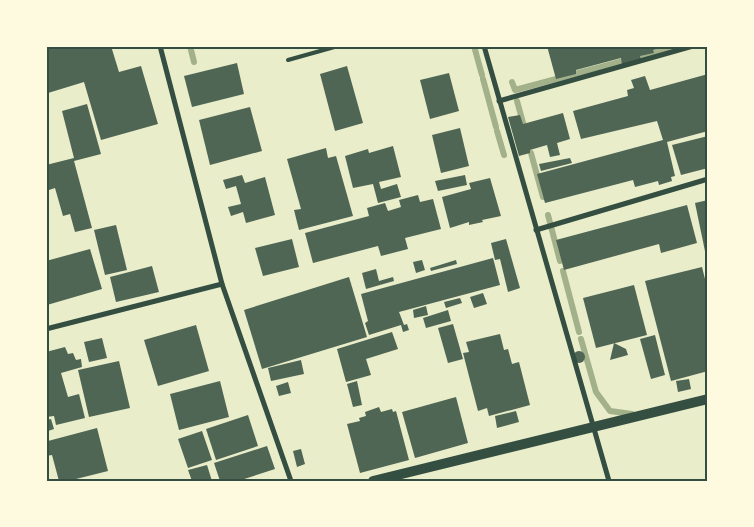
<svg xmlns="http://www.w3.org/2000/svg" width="754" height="527" viewBox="0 0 754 527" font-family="Overpass,sans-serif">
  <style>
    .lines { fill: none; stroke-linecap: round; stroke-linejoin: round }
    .stream { stroke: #a3b18a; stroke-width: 6 }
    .building { fill: #4f6655 }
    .service { stroke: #344e41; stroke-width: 4 }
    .minor { stroke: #344e41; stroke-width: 5 }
    .secondary { stroke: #344e41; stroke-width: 10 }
    .neatline { fill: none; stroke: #344e41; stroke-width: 2 }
  </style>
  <rect width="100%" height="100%" fill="#e9edc9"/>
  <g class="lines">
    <!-- stream -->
    <g class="stream">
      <path d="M190 46 194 62"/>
      <path d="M474 46 482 75"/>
      <path d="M483 79 496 127"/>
      <path d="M512 82 515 90 676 47"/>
      <path d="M517 101 525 130"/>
      <path d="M497 131 504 155"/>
      <path d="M531 153 543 197"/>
      <path d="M548 215 560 261"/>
      <path d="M563 271 579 332"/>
      <path d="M581 339 596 392 610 411 632 414"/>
    </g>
  </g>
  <!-- building -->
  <g class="building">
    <path d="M48 46H111L119 72 141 66 158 124 101 140 84 82 48 93 46 85V47Z"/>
    <path d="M547 46H664V47L653 50 654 53 640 56 641 60 622 65 621 58 576 70V74L556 79Z"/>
    <path d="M237 63 244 94 192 107 184 76Z"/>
    <path d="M347 66 363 123 335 131 320 74Z"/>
    <path d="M449 73 459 111 430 119 420 80Z"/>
    <path d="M708 74V131L667 142 675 176 671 177 672 181 659 185 658 181 635 187 633 180 545 203 537 174 663 140 657 121 581 139 573 111 628 96 627 90 634 88 631 80 645 76 650 90Z"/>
    <path d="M87 104 101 154 74 161 92 228 75 232 70 214 63 216 55 188 49 190 46 165 74 158 62 111Z"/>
    <path d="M250 107 262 151 210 165 199 120Z"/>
    <path d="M563 113 570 139 557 143 560 155 550 157 547 145 530 150V153L519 156 508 117 520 115 523 124Z"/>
    <path d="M460 128 469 166 441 173 432 135Z"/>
    <path d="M708 136V168L681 175 672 145Z"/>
    <path d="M393 146 401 177 379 182 381 189 397 184 401 197 378 203 373 184 353 188 345 156 368 149 369 153Z"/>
    <path d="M326 148 328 158 336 156 353 216 299 230 294 210 301 209 287 159Z"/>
    <path d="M570 158 572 163 541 171 539 164Z"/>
    <path d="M242 175 245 183 265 177 275 215 246 223 243 212 231 216 228 207 241 204 236 186 226 189 223 180Z"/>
    <path d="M465 175 467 185 438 191 435 181Z"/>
    <path d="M490 178 501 216 482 220 483 222 469 225V222L450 228 442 197 471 189 469 183Z"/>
    <path d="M418 195 420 202 433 199 441 229 405 238 408 249 381 256 378 246 313 263 305 233 369 216 367 208 385 203 388 211 401 207 399 200Z"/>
    <path d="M708 200V255L706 256 695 203Z"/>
    <path d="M687 205 697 243 661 253 659 244 564 270 556 240Z"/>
    <path d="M116 225 127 270 105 275 94 230Z"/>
    <path d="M292 239 299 267 263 276 255 248Z"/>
    <path d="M506 239 520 288 508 292 500 259 495 260 491 243Z"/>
    <path d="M90 249 102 289 47 305 46 261Z"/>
    <path d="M493 258 500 285 399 312 404 325 407 324 409 330 403 332 401 325 369 335 365 323 368 321 361 294Z"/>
    <path d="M422 260 425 270 416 273 413 262Z"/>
    <path d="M456 260 457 264 431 271 430 268Z"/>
    <path d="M152 266 159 292 116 302 110 277Z"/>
    <path d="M702 267 708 291V371L671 381 645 281Z"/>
    <path d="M376 269 379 281 393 277 394 281 366 289 362 273Z"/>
    <path d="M349 277 367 337 262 369 244 310Z"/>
    <path d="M634 285 647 335 596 348 583 298Z"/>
    <path d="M483 293 487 304 474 308 470 297Z"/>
    <path d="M460 298 462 303 446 308 444 302Z"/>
    <path d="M426 306 428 315 414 318 413 310Z"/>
    <path d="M448 310 451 321 426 328 423 318Z"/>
    <path d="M453 324 463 359 448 363 438 328Z"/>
    <path d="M196 325 209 371 158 386 144 340Z"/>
    <path d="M392 332 398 349 366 359 371 375 346 382 337 349Z"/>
    <path d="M500 334 504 350 508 349 512 364 519 362 530 405 489 416 487 408 478 411 463 353 469 352 466 342Z"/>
    <path d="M655 335 665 375 651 379 640 339Z"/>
    <path d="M102 338 107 358 89 362 84 342Z"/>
    <path d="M614 343 626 349 628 355 610 360Z"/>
    <path d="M65 347 68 354 73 353 76 360 81 359 82 367 61 373 68 397 79 394 85 418 56 425 54 416 46 417V352Z"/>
    <circle cx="579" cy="357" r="6"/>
    <path d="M301 360 304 374 271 381 268 368Z"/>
    <path d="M119 361 130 408 89 417 78 370Z"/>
    <path d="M689 379 691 389 678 392 676 381Z"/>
    <path d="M220 381 229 417 179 430 170 394Z"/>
    <path d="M357 381 362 405 353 407 347 384Z"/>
    <path d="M288 382 291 393 279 396 276 386Z"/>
    <path d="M456 397 468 443 415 458 402 412Z"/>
    <path d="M379 407 381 412 392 409 393 412 396 411 409 460 360 473 347 424 360 421 359 418 366 416 365 412Z"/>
    <path d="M516 411 519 422 497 428 495 416Z"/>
    <path d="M248 415 258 446 216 460 206 429Z"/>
    <path d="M51 419 54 429 48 431V441L97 428 108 471 68 481H59L52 455 46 456V420Z"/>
    <path d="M202 431 212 460 188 468 178 439Z"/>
    <path d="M267 446 275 469 238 481H220L214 463Z"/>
    <path d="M301 449 305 464 297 467 293 451Z"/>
    <path d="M207 465 212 481H192L188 470Z"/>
  </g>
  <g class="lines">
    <!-- service -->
    <path class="service" d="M288 60 338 46"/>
    <!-- minor -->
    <g class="minor">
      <path d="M160 46 222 284 291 481"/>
      <path d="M484 46 609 481"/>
      <path d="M499 101 693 46"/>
      <path d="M536 230 708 179"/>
      <path d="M46 329 222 284"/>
    </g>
    <!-- secondary -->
    <path class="secondary" d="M373 481 708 399"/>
  </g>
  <!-- border -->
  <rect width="754" height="527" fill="none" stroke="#fefae0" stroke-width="95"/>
  <rect x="48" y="48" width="658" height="432" class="neatline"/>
</svg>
